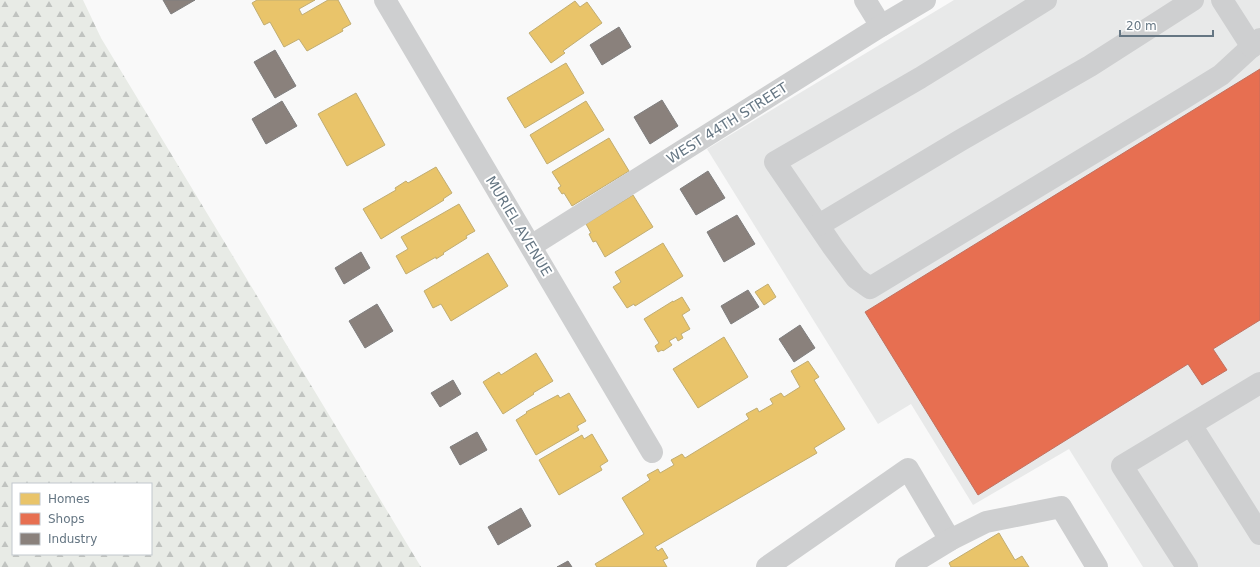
<svg xmlns="http://www.w3.org/2000/svg" width="1260" height="567" viewBox="0 0 1260 567" font-family="'DejaVu Sans',sans-serif">
  <style>
    .built { fill: #e8e9e9 }
    .forest { fill: url(#forest-firs); fill-rule: evenodd }
    .homes { fill: #e9c46a; stroke: #c1ad72 }
    .shops { fill: #e76f51; stroke: #c07160 }
    .industry { fill: #8a817c; stroke: #7f7e7e }
    .lines { fill: none; stroke-linecap: round; stroke-linejoin: round }
    .minor { stroke: #cecfd0; stroke-width: 22 }
    .labels { text-anchor: middle; dominant-baseline: central; stroke-width: 4; stroke-linejoin: round; paint-order: stroke }
    .street-label { font-size: 14px; fill: #657683; stroke: #fff }
  </style>
  <defs>
    <pattern id="forest-firs" width="22" height="20" patternUnits="userSpaceOnUse"><rect width="22" height="20" fill="#e8ebe6"/><path d="M5 1l3.5 6h-7zM16 11l3.5 6h-7z" fill="#c0c3c0"/></pattern>
  </defs>
  <rect width="100%" height="100%" fill="#f9f9f9"/>
  <!-- built -->
  <path class="built" d="M954 0H1260V567H1143L1069 449 973 505 911 404 878 424 707 149Z"/>
  <!-- forest -->
  <path class="forest" d="M0 0H83L101 38 421 567H0ZM13 484H151V554H13Z"/>
  <!-- homes -->
  <g class="homes">
    <path d="M257 0H315L299 9 302 15 328 0H338L351 24 342 29 343 31 307 51 299 39 284 47 270 22 264 25 252 3Z"/>
    <path d="M575 1 580 7 587 2 602 23 563 51 565 53 551 63 529 33Z"/>
    <path d="M566 63 584 93 525 128 507 98Z"/>
    <path d="M356 93 385 145 347 166 318 114Z"/>
    <path d="M586 101 604 130 547 164 530 135Z"/>
    <path d="M609 138 629 171 572 206 564 193 562 194 558 188 561 186 552 172Z"/>
    <path d="M436 167 452 193 443 199 444 200 381 239 363 209 396 190 395 188 406 181 408 183Z"/>
    <path d="M633 195 653 227 605 257 596 241 593 242 589 234 591 233 586 224Z"/>
    <path d="M459 204 475 231 466 236 467 238 443 253 444 254 436 259V257L406 274 396 256 408 249 401 237Z"/>
    <path d="M663 243 683 276 635 306 634 304 627 308 613 287 621 282 615 272Z"/>
    <path d="M488 253 508 286 451 321 441 304 433 308 424 291Z"/>
    <path d="M768 284 776 297 764 305 755 292Z"/>
    <path d="M682 297 690 310 682 315 690 329 681 334 683 338 678 341 676 337 669 341 672 345 663 351 662 350 658 352 655 346 659 343 644 319 673 301V302Z"/>
    <path d="M724 337 748 377 698 408 673 369Z"/>
    <path d="M536 353 553 381 533 393 534 394 503 414 483 382 499 372 501 375Z"/>
    <path d="M808 361 819 377 814 380 845 429 814 448 817 453 655 547 658 551 662 548 668 558 663 560 667 567H597L595 564 644 534 622 498 650 480 647 475 658 469 660 473 674 465 671 460 682 454 685 458 749 419 746 414 757 408 759 412 773 404 770 399 781 393 784 397 800 387 791 371Z"/>
    <path d="M569 393 586 421 577 426 579 430 536 455 516 420 527 413 526 412 558 395 560 398Z"/>
    <path d="M592 434 608 461 600 466 602 470 559 495 539 460 582 435 584 439Z"/>
    <path d="M999 533 1015 560 1022 556 1029 567H951L949 563Z"/>
  </g>
  <!-- shops -->
  <path class="shops" d="M1260 69V320L1213 349 1227 370 1202 385 1188 364 978 495 865 312Z"/>
  <!-- industry -->
  <g class="industry">
    <path d="M163 0H195L171 14Z"/>
    <path d="M619 27 631 47 602 65 590 45Z"/>
    <path d="M275 50 296 86 275 98 254 62Z"/>
    <path d="M662 100 678 126 650 144 634 117Z"/>
    <path d="M282 101 297 126 266 144 252 119Z"/>
    <path d="M708 171 725 198 696 215 680 189Z"/>
    <path d="M737 215 755 244 724 262 707 232Z"/>
    <path d="M361 252 370 268 344 284 335 268Z"/>
    <path d="M748 290 759 307 731 324 721 306Z"/>
    <path d="M377 304 393 331 365 348 349 321Z"/>
    <path d="M800 325 815 348 794 362 779 339Z"/>
    <path d="M453 380 461 394 440 407 431 393Z"/>
    <path d="M477 432 487 450 460 465 450 447Z"/>
    <path d="M521 508 531 526 498 545 488 527Z"/>
    <path d="M568 561 572 567H557Z"/>
  </g>
  <g class="lines">
    <!-- minor -->
    <g class="minor">
      <path d="M385 0 652 452"/>
      <path d="M865 0 881 26"/>
      <path d="M1046 0 920 78 775 162 833 247 856 278 870 288 1184 98 1221 75 1260 39"/>
      <path d="M1222 0 1252 47"/>
      <path d="M819 225 961 140 1090 66 1193 0"/>
      <path d="M531 246 881 26 925 0"/>
      <path d="M1191 425 1260 534"/>
      <path d="M767 567 908 469 950 540"/>
      <path d="M906 567 950 540 986 522 1061 507 1097 567"/>
      <path d="M1187 567 1122 466 1260 383"/>
    </g>
  </g>
  <g class="labels">
    <!-- street labels -->
    <g class="street-label">
      <text transform="translate(727 123) rotate(-32)">WEST 44TH STREET</text>
      <text transform="translate(519 226) rotate(59)">MURIEL AVENUE</text>
    </g>
  </g>
  <!-- legend -->
  <rect x="12" y="483" width="140" height="72" fill="#ffffff" stroke="#c1c8cd"/>
  <rect x="20" y="493" width="20" height="12" fill="#e9c46a" stroke="#c1c8cd"/>
  <text x="48" y="503" font-size="12" fill="#657683">Homes</text>
  <rect x="20" y="513" width="20" height="12" fill="#e76f51" stroke="#c1c8cd"/>
  <text x="48" y="523" font-size="12" fill="#657683">Shops</text>
  <rect x="20" y="533" width="20" height="12" fill="#8a817c" stroke="#c1c8cd"/>
  <text x="48" y="543" font-size="12" fill="#657683">Industry</text>
  <!-- scale -->
  <path d="M1120 30v6h93v-6" fill="none" stroke="#657683" stroke-width="2"/>
  <text x="1126" y="30" font-size="12" fill="#657683" stroke="#ffffff" stroke-width="3" paint-order="stroke">20 m</text>
</svg>
